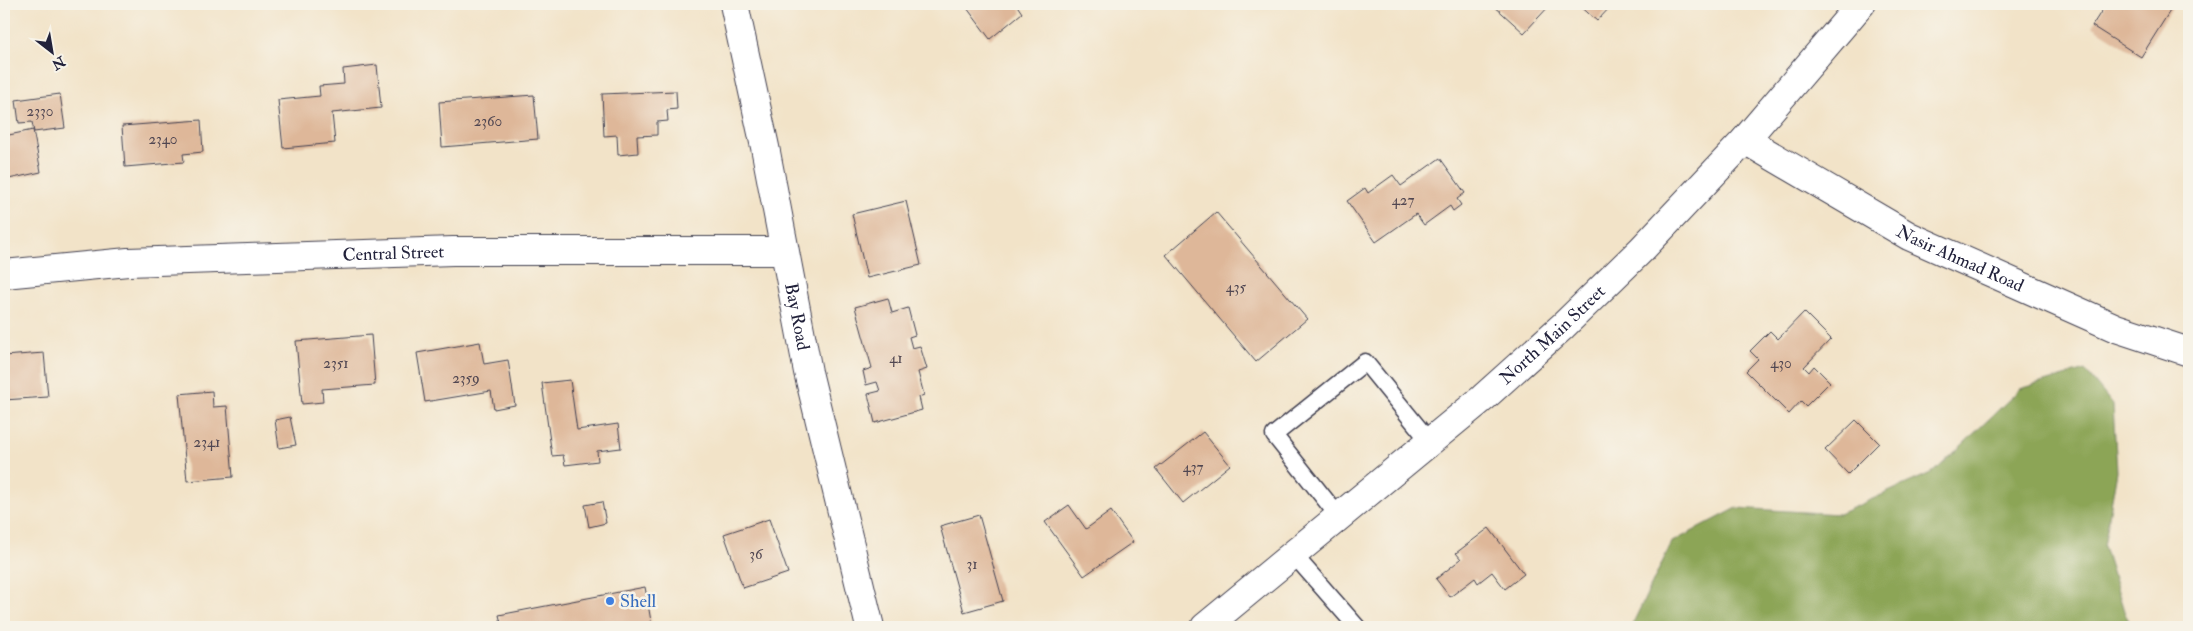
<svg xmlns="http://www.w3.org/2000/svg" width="2193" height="631" viewBox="0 0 2193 631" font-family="'IM FELL Double Pica',serif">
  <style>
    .forest { fill: #8ca557; stroke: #576449 }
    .building { fill: #deb799 }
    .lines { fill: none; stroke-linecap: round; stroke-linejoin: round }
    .service-casing { stroke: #413f50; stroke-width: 19 }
    .minor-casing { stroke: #413f50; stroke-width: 30 }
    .secondary-casing { stroke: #413f50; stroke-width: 30 }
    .service { stroke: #fff; stroke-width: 16 }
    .minor { stroke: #fff; stroke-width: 28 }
    .secondary { stroke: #fff; stroke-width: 28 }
    .shop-dot { fill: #3f7fe0; stroke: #f7f3e8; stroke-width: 2 }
    .labels { text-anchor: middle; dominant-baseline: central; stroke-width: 5; stroke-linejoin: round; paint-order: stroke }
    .number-label { font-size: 15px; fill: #514752 }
    .street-label { font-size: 18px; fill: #22223b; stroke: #f7f3e8 }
    .shop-label { font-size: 18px; fill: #366cbe; stroke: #f7f3e8; text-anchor: start }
  </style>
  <rect width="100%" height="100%" fill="#f7f3e8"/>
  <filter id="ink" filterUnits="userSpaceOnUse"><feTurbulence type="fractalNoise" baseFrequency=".02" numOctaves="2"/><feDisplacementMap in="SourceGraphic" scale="10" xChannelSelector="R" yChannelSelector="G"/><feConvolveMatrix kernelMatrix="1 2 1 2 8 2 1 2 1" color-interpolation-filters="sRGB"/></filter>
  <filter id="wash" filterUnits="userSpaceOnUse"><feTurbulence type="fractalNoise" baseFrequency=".0096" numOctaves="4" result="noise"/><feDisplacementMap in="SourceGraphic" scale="20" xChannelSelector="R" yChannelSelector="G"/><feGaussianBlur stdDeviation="1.12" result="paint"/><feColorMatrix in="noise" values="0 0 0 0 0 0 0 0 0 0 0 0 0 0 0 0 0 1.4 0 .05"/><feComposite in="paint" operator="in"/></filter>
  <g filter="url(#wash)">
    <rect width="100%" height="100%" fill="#f2e3c8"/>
    <!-- forest -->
    <path class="forest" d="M2085 370 2113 405 2117 471 2104 546 2125 614 2133 627H1631L1672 542 1737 508 1839 514 1935 471 2020 389Z"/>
    <g id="blocks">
      <!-- building -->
      <g class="building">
        <path d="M964 4H1016L1022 13 990 39Z"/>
        <path d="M1492 4H1551L1524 33Z"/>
        <path d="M1578 4H1613L1597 21Z"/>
        <path d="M2106 4H2169L2173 6 2141 57 2092 26Z"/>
        <path d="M377 65 381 108 332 113 335 143 283 148 278 100 320 96 319 86 344 84 343 69Z"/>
        <path d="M676 91 677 109 667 110 668 121 657 122V135L637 136 638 153 618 155 617 135 604 136 602 94Z"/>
        <path d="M60 94 65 128 34 132 32 122 19 123 16 100Z"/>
        <path d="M534 95 538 139 442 147 439 102Z"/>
        <path d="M201 120 203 152 183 154 184 162 125 167 122 126Z"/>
        <path d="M33 130 41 172 4 180V136Z"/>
        <path d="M1440 158 1465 193 1457 199 1461 205 1453 211 1450 206 1424 225 1416 214 1376 242 1347 201 1365 188 1368 193 1393 175 1401 186Z"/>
        <path d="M906 201 921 265 867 278 852 214Z"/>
        <path d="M1216 212 1307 319 1256 362 1166 255Z"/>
        <path d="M888 298 892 313 908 308 915 335 909 337 912 348 920 346 927 369 918 372 924 395 919 397 922 410 875 423 868 394 880 391 877 382 866 385 863 371 872 368 855 307Z"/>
        <path d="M1804 312 1831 339 1804 367 1809 372 1814 366 1830 382 1806 406 1801 401 1789 414 1746 371 1758 359 1750 351 1770 331 1778 339Z"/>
        <path d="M371 335 375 385 322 389 323 402 302 404 296 341Z"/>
        <path d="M480 342 484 364 508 360 515 405 494 409 491 391 425 402 417 353Z"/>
        <path d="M44 353 48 397 4 400V356Z"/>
        <path d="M570 380 577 430 618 424 621 448 597 451 598 461 565 465 563 455 552 456 542 383Z"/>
        <path d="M212 391 213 407 227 406 233 477 187 481 179 394Z"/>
        <path d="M290 417 296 445 279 448 275 420Z"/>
        <path d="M1856 420 1879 443 1848 474 1825 450Z"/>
        <path d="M1203 432 1230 465 1183 503 1156 469Z"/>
        <path d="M602 502 606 523 589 527 585 505Z"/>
        <path d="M1069 505 1086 529 1111 511 1133 542 1084 576 1045 522Z"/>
        <path d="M979 515 1003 601 964 612 940 526Z"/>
        <path d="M769 519 788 573 743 588 724 534Z"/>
        <path d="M1489 528 1524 574 1505 589 1492 572 1478 583 1475 578 1450 597 1436 579 1461 559 1456 553Z"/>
        <path d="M645 587 652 627H502L499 615Z"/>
      </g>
    </g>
  </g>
  <g filter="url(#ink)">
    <use href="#blocks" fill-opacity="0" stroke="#413f50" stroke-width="1"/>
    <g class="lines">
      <defs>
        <g id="service">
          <path d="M1339 517 1274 435 1365 362 1430 442"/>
          <path d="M1293 554 1357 627"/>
        </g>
        <g id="minor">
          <path id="s1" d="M1745 140 1909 236 2116 328 2189 352"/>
          <path id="s2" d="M4 274 128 262 453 251H784"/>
        </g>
        <g id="secondary">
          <path id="s3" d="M734 4 765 147 808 372 870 627"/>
          <path id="s4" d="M1205 627 1483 398 1563 326 1641 250 1745 140 1861 4"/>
        </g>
      </defs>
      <!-- service casing -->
      <use href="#service" class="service-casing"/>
      <!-- minor casing -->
      <use href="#minor" class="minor-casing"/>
      <!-- secondary casing -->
      <use href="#secondary" class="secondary-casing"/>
      <!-- service -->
      <use href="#service" class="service"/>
      <!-- minor -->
      <use href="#minor" class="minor"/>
      <!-- secondary -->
      <use href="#secondary" class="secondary"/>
    </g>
  </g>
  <!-- markers -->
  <circle class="shop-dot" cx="610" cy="601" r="5"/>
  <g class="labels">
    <!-- number labels -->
    <g class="number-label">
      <text x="40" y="111">2330</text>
      <text x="488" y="121">2360</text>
      <text x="163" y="139">2340</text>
      <text x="1403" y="200">427</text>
      <text x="1236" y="287">435</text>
      <text x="896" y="358">41</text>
      <text x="336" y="363">2351</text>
      <text x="1781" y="363">430</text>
      <text x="466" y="378">2359</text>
      <text x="207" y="442">2341</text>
      <text x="1193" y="467">437</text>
      <text x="756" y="554">36</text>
      <text x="972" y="564">31</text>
    </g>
    <!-- street labels -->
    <g class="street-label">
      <text stroke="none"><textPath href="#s2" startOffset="390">Central Street</textPath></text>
      <text stroke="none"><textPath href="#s1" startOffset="246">Nasir Ahmad Road</textPath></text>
      <text stroke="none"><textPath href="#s3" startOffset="319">Bay Road</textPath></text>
      <text stroke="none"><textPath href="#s4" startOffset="454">North Main Street</textPath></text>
    </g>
    <!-- shop labels -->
    <g class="shop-label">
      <text x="620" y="601">Shell</text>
    </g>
  </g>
  <!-- margin -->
  <rect width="2193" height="631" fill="none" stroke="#f7f3e8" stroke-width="20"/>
  <!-- north arrow -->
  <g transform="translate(52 52) rotate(149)" stroke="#f7f3e8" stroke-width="4" paint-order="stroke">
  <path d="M0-4L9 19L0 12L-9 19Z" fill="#22223b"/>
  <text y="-8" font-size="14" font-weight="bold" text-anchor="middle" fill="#22223b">N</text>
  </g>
</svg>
